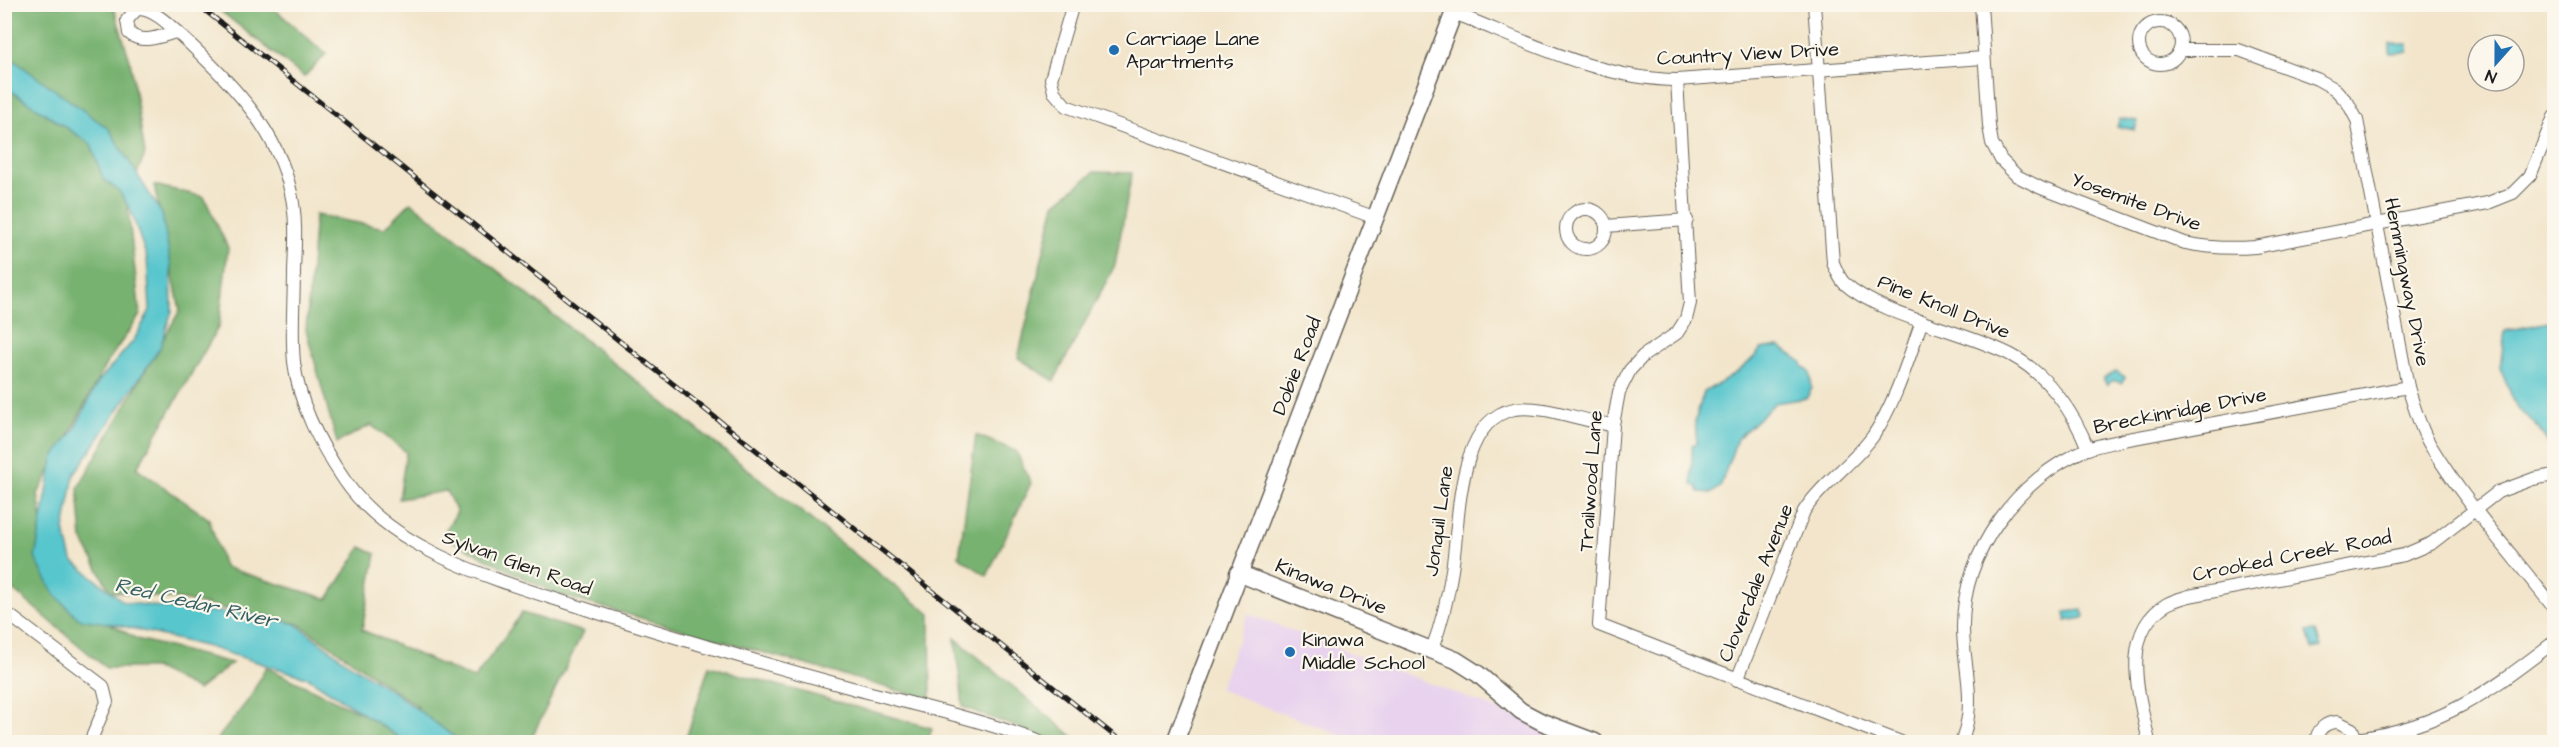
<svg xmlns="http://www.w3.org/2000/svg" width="2559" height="747" viewBox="0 0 2559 747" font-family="'Architects Daughter',sans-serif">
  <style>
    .built { fill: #e8d2ee }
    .forest { fill: #78b271; stroke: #4a6746; stroke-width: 1.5 }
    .water { fill: #58c6cd; stroke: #3a7174; stroke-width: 1.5 }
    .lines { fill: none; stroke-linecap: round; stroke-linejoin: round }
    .street-casing { stroke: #676259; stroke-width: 14 }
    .secondary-casing { stroke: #676259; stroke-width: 19 }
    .street { stroke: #fff; stroke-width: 12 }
    .secondary { stroke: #fff; stroke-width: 16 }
    .rail-casing { stroke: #1c1c1c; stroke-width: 5 }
    .rail { stroke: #fbf7ec; stroke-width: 3; stroke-dasharray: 9; stroke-linecap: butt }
    .poi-dot { fill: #1f6fb2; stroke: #fbf7ec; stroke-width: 2 }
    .labels { text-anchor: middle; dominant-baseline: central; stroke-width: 4.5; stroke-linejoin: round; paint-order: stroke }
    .poi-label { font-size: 20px; fill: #1c1c1c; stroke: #fbf7ec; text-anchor: start }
    .street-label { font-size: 20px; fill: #1c1c1c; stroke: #fbf7ec }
    .water-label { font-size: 21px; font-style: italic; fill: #346063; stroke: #fbf7ec }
  </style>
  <rect width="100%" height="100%" fill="#fbf7ec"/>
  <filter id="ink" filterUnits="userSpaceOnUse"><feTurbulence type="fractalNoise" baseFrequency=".0167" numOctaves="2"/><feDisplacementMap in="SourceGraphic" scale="12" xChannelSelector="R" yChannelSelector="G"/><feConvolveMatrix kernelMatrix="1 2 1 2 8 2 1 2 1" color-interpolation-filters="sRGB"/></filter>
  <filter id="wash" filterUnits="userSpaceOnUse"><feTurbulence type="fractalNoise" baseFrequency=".008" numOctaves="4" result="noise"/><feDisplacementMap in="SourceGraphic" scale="24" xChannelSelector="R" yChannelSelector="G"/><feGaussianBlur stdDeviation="1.35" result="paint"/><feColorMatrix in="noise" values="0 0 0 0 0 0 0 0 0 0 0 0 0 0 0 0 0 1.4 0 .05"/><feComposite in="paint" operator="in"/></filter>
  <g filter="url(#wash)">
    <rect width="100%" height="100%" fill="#f2e5cb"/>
    <!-- built -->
    <path class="built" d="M1248 614 1583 742H1346L1347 738 1219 689Z"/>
    <!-- forest -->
    <g class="forest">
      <path d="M4 5H113L130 61 145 154 127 200 140 315 106 364 38 494 52 590 137 639 232 663 198 690 154 668H106L5 583Z"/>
      <path d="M213 5H270L326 54 304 77Z"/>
      <path d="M1094 172 1132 173 1115 265 1054 381 1018 358 1055 204Z"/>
      <path d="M154 185 204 197 228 248 219 326 137 468 209 519 224 567 328 599 361 547 376 554 362 630 474 679 522 613 583 632 532 737 541 742H215L249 699 266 667 365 715 418 707 299 624 182 600 110 591 82 539 78 488 180 310Z"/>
      <path d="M411 202 930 614 931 700 556 594 442 536 457 512 446 491 399 499 406 452 371 425 337 443 306 330 315 215 385 228Z"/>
      <path d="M976 435 1016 451 1031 483 987 576 959 557Z"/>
      <path d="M955 638 1079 742H1055L963 707Z"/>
      <path d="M709 666 932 728 927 742H685Z"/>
    </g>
    <!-- water -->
    <g class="water">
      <path d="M2390 44H2408V52L2390 53Z"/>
      <path d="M5 54 109 129 162 214 171 265 172 311 160 348 74 475 64 530 72 560 124 602 174 609 261 615 296 624 348 663 394 692 461 742H406L309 678 208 647 114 624 79 619 54 594 35 558 53 458 74 430 98 382 134 340 150 310 147 258 130 209 119 191 103 179 91 144 5 87Z"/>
      <path d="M2120 118 2138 121 2135 130 2117 127Z"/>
      <path d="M2554 321V447L2551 448 2536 424 2517 409 2500 368 2505 331Z"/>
      <path d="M1779 346 1802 362 1803 367 1810 372 1812 388 1807 398 1775 403 1737 439 1720 487 1712 493 1699 492 1697 486 1692 485C1690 471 1693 458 1692 445L1697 443 1695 421 1704 391C1725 382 1747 367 1761 349Z"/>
      <path d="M2116 371 2125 377 2121 383 2112 380 2107 385 2103 379Z"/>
      <path d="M2082 610 2085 615 2084 618 2066 621 2065 612Z"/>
      <path d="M2316 631 2321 647 2312 649 2307 632Z"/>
    </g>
  </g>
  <g filter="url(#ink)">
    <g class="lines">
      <defs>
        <g id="street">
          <path d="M1073 4 1051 79 1054 92 1066 106 1376 218"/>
          <path d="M1814 4 1833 263C1836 269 1839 278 1844 283 1880 316 1965 331 2011 355 2047 374 2074 412 2088 449"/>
          <path d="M1981 4 1989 126 1992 143 2001 160 2017 176 2041 188 2185 243C2209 248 2230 249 2255 247L2488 203 2513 193 2530 176 2554 117"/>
          <path d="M1454 13C1526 41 1599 79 1677 80L1983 58"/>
          <circle cx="2160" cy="43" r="21"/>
          <path d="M176 32C161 36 142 45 129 33L127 20 137 9C155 7 177 33 190 44 234 86 278 131 291 193 297 218 295 245 294 271 294 301 291 332 294 362 299 406 321 446 345 481 395 554 504 582 583 608 672 637 761 663 852 688 915 705 979 719 1040 742"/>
          <path d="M2180 50H2239L2317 79 2335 89 2348 103 2357 120 2408 387C2414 406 2419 425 2429 443 2464 502 2512 554 2554 608"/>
          <path d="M1677 80 1690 303 1686 319 1677 333 1643 356 1630 370 1619 392 1613 425 1599 625 1901 742"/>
          <circle cx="1586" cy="229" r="20"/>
          <path d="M1606 226 1687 220"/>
          <path d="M4 611 103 686 107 702 90 742"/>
          <path d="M1432 649C1442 623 1448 597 1452 570 1460 524 1455 421 1514 409 1544 404 1583 422 1613 425"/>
          <path d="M1737 680 1804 511C1823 482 1853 464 1873 436 1896 402 1908 359 1922 321"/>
          <path d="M2357 739C2444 726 2487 693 2554 642"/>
          <path d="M1962 742C1964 734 1967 725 1968 716 1972 687 1963 657 1963 628 1962 552 2018 478 2087 449 2098 445 2111 443 2123 440L2408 387"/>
          <path d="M2149 742C2140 698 2118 633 2167 604 2174 600 2182 598 2189 596L2404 555 2432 543 2498 492 2533 479 2554 475"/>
          <path d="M2316 742C2317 730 2325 722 2338 722L2352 729 2357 742"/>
        </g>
        <g id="secondary">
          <path d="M1238 573 1456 660 1478 674 1521 711 1542 722 1595 742"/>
          <path d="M1175 742 1457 4"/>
        </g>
      </defs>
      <!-- street casing -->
      <use href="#street" class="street-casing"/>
      <!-- secondary casing -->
      <use href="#secondary" class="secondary-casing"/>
      <!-- street -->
      <use href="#street" class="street"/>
      <!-- secondary -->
      <use href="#secondary" class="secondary"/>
      <defs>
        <path id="rail" d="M197 4 1122 742"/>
      </defs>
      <!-- rail casing -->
      <use href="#rail" class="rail-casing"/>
      <!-- rail -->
      <use href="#rail" class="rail"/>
    </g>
  </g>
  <!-- markers -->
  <g class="poi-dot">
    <circle cx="1114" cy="50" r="6"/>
    <circle cx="1290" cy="652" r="6"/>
  </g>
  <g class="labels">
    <!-- poi labels -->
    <g class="poi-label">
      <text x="1126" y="39">Carriage Lane<tspan x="1126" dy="23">Apartments</tspan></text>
      <text x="1302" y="640">Kinawa<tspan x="1302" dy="23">Middle School</tspan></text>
    </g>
    <!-- street labels -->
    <g class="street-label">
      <text transform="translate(1748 54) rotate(-3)">Country View Drive</text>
      <text transform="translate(2136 202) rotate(20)">Yosemite Drive</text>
      <text transform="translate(2407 282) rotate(79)">Hemmingway Drive</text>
      <text transform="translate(1944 307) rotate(22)">Pine Knoll Drive</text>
      <text transform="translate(1297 366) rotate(-69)">Dobie Road</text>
      <text transform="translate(2180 411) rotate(-11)">Breckinridge Drive</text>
      <text transform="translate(1591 481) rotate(-86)">Trailwood Lane</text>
      <text transform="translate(1439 521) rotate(-82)">Jonquil Lane</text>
      <text transform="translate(2292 556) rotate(-11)">Crooked Creek Road</text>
      <text transform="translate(517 563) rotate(20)">Sylvan Glen Road</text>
      <text transform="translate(1756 583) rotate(-68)">Cloverdale Avenue</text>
      <text transform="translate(1331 587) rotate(22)">Kinawa Drive</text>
    </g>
    <!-- water labels -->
    <g class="water-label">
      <text transform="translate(196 603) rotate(13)">Red Cedar River</text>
    </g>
  </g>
  <!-- margin -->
  <rect width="2559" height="747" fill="none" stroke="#fbf7ec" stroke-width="24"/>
  <!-- north arrow -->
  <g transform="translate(2496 63) rotate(201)"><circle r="28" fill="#fbf7ec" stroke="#a29f99" stroke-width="1.5"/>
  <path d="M0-4.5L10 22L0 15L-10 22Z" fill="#1f6fb2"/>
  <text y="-9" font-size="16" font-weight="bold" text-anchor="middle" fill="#1c1c1c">N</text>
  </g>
</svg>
